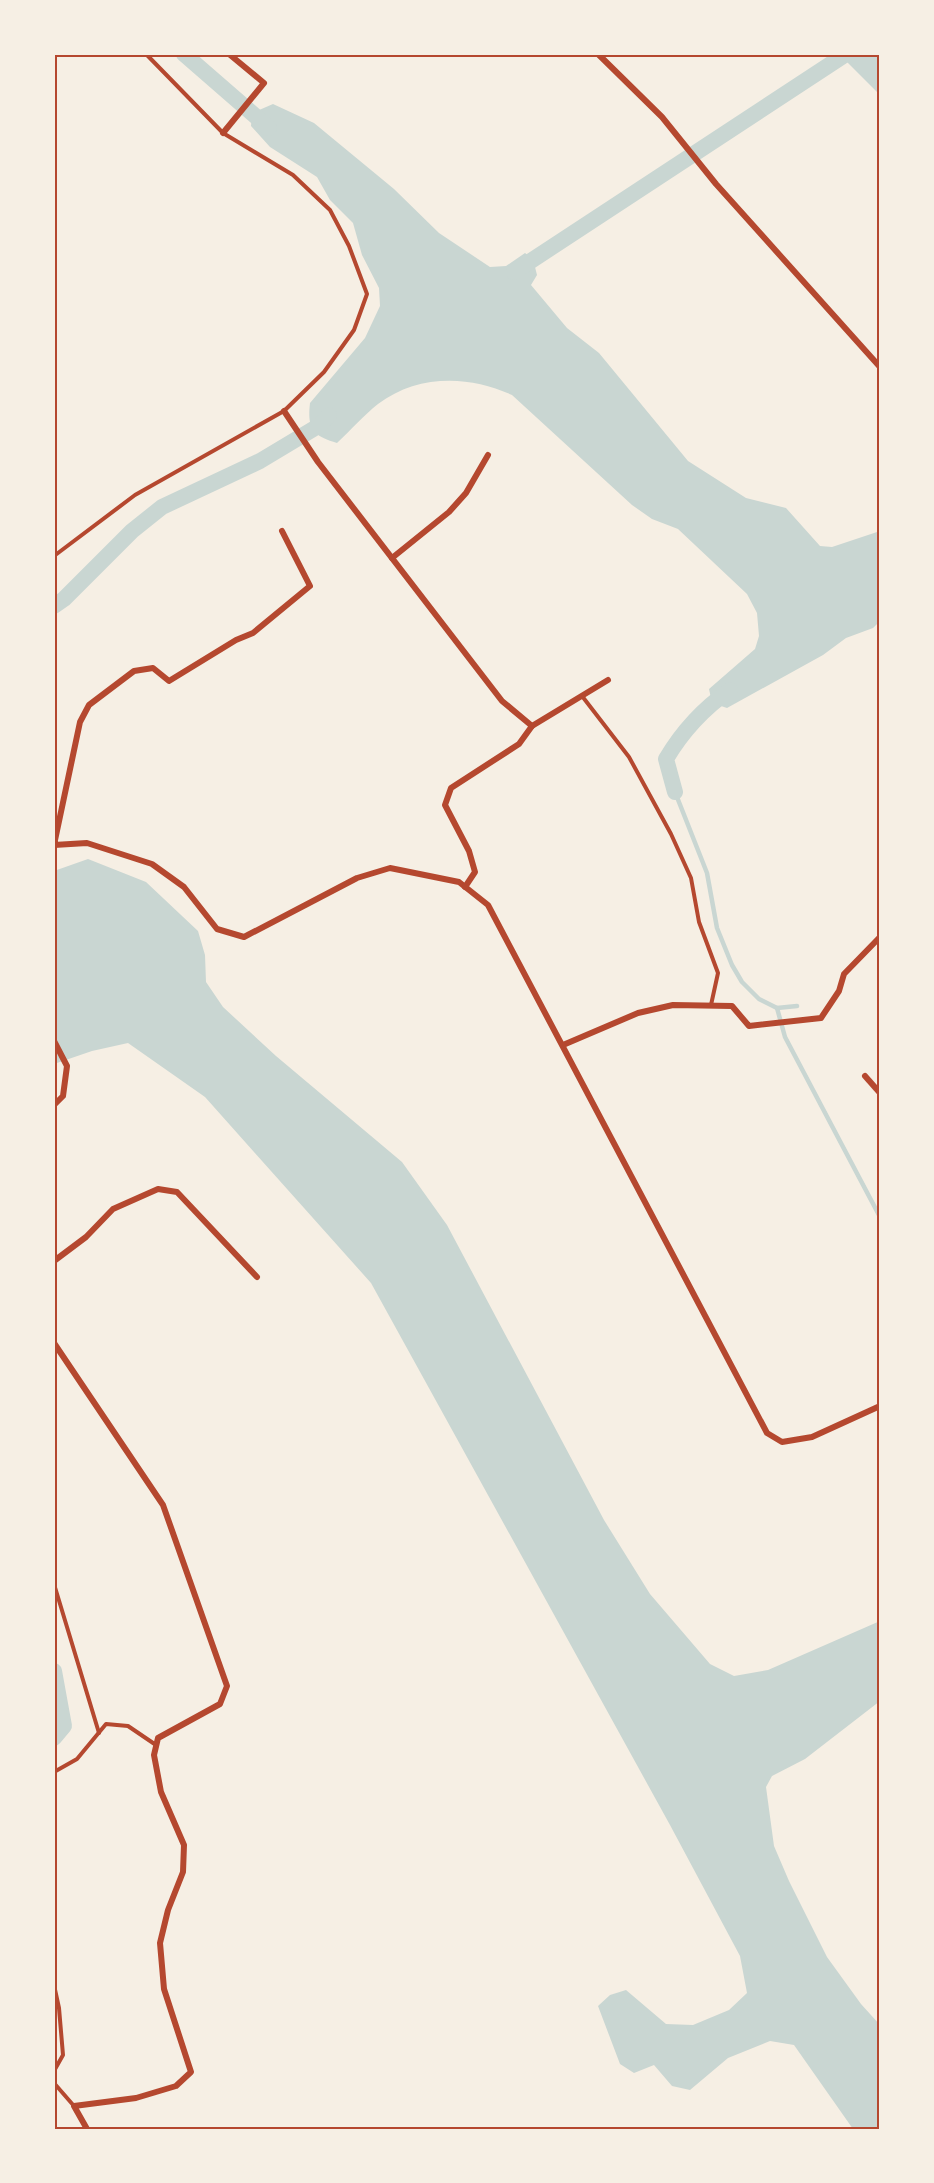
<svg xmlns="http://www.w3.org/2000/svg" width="934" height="2183" viewBox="0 0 934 2183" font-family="'Work Sans',sans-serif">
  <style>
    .water { fill: #c9d6d2 }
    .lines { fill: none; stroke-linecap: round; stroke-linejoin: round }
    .stream { stroke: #c9d6d2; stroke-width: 4.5 }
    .canal { stroke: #c9d6d2; stroke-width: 16 }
    .service { stroke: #b5482f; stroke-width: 4 }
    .minor { stroke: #b5482f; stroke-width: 6 }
    .neatline { fill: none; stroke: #b5482f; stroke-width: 2 }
  </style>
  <rect width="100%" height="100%" fill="#f6efe4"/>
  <!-- water -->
  <g class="water">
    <path d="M839 54H880V95Z"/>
    <path d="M273 104 314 123 394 189 439 233 490 267 506 266 525 253 533 259 537 275 531 285 567 328 599 353 688 461 746 498 786 508 820 546 832 547 880 531V621L873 628 846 638 823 655 727 708 712 703 709 689 755 649 759 636 757 613 747 594 678 529 652 519 632 505 512 395C470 375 417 374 378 404 364 415 351 430 337 443 313 436 307 429 310 403L365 338 380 306 379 288 362 255 353 223 330 200 317 177 270 147 251 126 252 113Z"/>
    <path d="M88 859 146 882 198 931 205 955 206 982 223 1007 276 1056 402 1162 447 1225 604 1520 650 1594 710 1664 734 1676 768 1670 880 1621V1701L805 1759 772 1776 766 1787 774 1846 789 1881 827 1957 861 2004 880 2025V2129H853L794 2045 770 2041 728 2058 690 2090 672 2086 654 2065 634 2073 620 2064 598 2006 610 1995 626 1990 666 2024 693 2025 729 2010 747 1993 740 1956 670 1825 371 1283 205 1097 128 1043 92 1051 54 1064V871Z"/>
  </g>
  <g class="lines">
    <!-- stream -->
    <g class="stream">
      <path d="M675 792 707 873 717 928 732 965 742 982 759 999 777 1008 797 1006"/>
      <path d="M777 1008 785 1037 880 1217"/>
    </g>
    <!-- canal -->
    <g class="canal">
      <path d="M184 54 269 128"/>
      <path d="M514 272 846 54"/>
      <path d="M54 606 64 599 132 531 162 507 260 461 320 425 329 415"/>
      <path d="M675 792 666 759C682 732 704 708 730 690"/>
      <path d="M54 1671 64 1726 54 1738"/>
    </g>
    <!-- service -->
    <g class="service">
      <path d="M54 556 135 495 284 411 324 372 354 330 367 294 349 246 330 210 293 175 223 133 146 54"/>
      <path d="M582 696 629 757 671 834 691 878 699 922 718 973 711 1005"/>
      <path d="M54 1584 99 1733"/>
      <path d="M54 1772 77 1759 106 1724 128 1726 156 1745"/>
      <path d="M54 1985 59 2008 63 2055 54 2071"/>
      <path d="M54 2083 74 2106"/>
    </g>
    <!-- minor -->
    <g class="minor">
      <path d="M598 54 662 117 716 184 880 367"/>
      <path d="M223 133 264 83 229 54"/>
      <path d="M284 411 318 462 502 701 532 726"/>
      <path d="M282 531 310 586 253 633 236 640 169 681 153 668 134 671 89 705 80 722 54 845 87 843 152 864 184 887 217 929 244 937 357 878 390 868 459 882 488 905 767 1433 782 1442 812 1437 880 1406"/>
      <path d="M392 558 449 512 466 493 488 455"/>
      <path d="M465 887 475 872 469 851 445 805 451 788 519 744 532 726 608 680"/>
      <path d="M54 1041 67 1066 63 1096 54 1105"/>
      <path d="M563 1045 638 1013 673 1005 732 1006 749 1026 821 1018 839 991 844 974 880 937"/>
      <path d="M865 1076 880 1093"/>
      <path d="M54 1261 86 1237 113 1209 158 1189 177 1192 257 1277"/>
      <path d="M54 1343 163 1505 227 1686 220 1704 158 1738 154 1755 161 1792 184 1845 183 1872 168 1910 160 1943 164 1989 191 2072 176 2086 136 2098 74 2106 87 2129"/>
    </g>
  </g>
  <!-- border -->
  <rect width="934" height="2183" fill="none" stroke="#f6efe4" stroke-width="111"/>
  <rect x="56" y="56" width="822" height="2072" class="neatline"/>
</svg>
